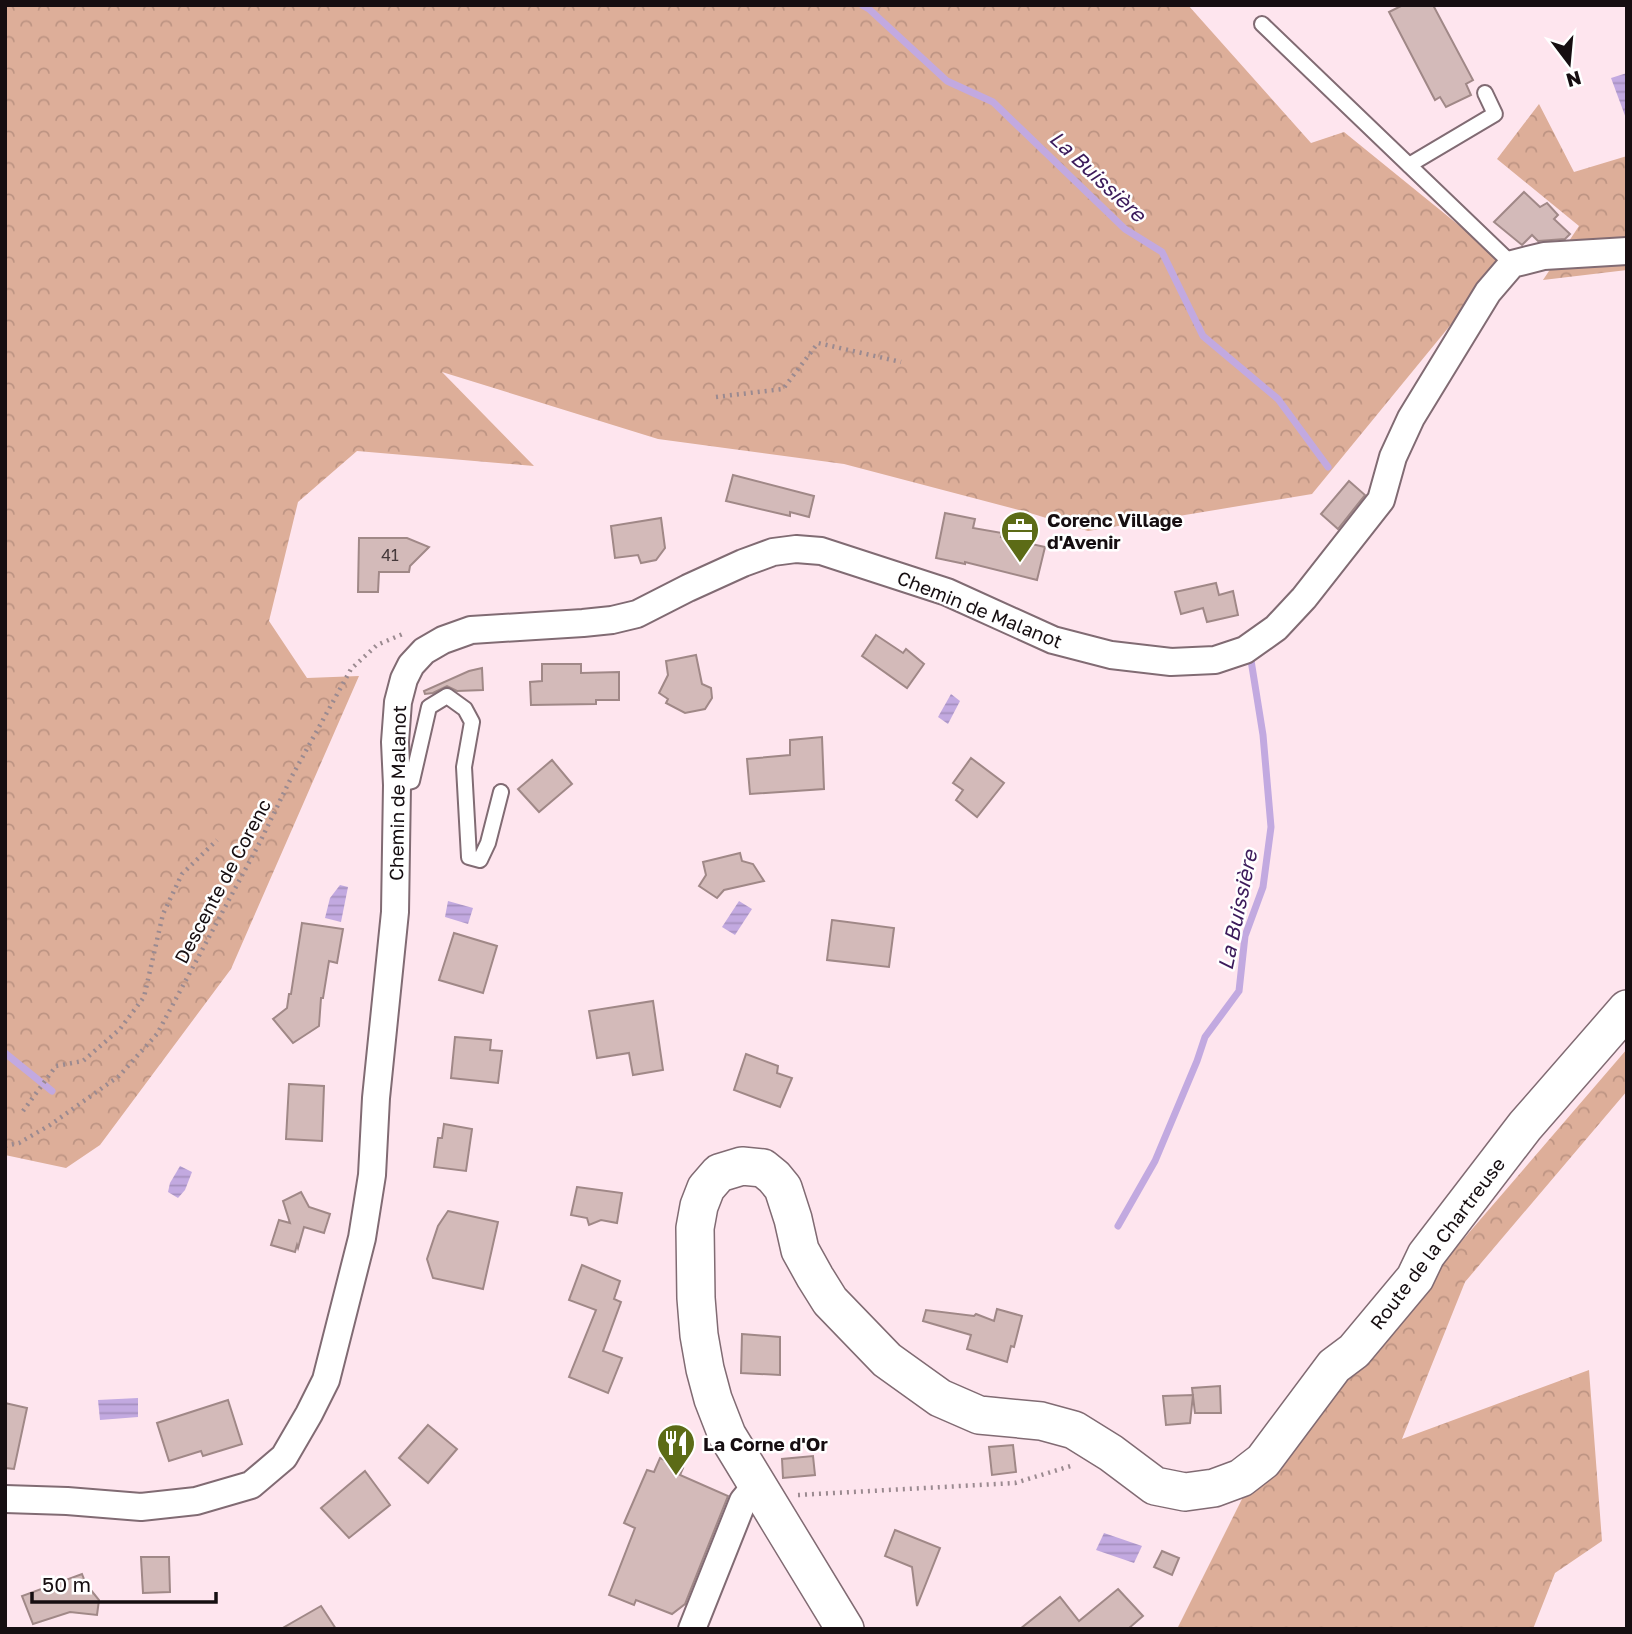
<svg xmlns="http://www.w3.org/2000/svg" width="1632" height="1634" viewBox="0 0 1632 1634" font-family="'Golos Text',sans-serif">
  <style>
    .forest { fill: url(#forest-crowns) }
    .water { fill: url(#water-rules) }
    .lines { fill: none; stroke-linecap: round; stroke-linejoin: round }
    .stream { stroke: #c2a9e0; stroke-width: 7 }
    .building { fill: #d3bab9; stroke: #a08887; stroke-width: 2 }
    .lane-casing { stroke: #816b73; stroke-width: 18 }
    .street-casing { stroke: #816b73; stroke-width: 30 }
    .secondary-casing { stroke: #816b73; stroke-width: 40 }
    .path { stroke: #9b8a90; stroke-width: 4.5; stroke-dasharray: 2 5; stroke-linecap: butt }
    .lane { stroke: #fff; stroke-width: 14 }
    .street { stroke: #fff; stroke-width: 26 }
    .secondary { stroke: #fff; stroke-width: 37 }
    .labels { text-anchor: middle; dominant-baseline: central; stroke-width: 5; stroke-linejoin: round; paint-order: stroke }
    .number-label { font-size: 16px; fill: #45393b }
    .poi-label { font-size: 19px; font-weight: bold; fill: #160e11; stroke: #fff; text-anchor: start }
    .street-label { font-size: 19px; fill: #160e11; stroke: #fff }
    .water-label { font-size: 21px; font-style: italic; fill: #3c1b5b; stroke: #fff }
  </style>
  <defs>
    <pattern id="forest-crowns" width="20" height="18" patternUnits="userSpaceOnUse" patternTransform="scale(1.75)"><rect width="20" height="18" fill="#ddae99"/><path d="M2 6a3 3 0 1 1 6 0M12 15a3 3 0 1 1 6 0" fill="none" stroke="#bd9483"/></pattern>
    <pattern id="water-rules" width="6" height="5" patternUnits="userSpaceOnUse" patternTransform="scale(1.75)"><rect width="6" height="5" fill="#c2a9e0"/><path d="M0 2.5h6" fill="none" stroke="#a690bf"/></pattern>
  </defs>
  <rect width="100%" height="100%" fill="#fee5ee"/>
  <!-- forest -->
  <g class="forest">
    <path d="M5 5H1188L1311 143 1344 132 1503 261 1312 494 1088 531 1030 513 844 464 658 439 442 372 534 466 357 451 298 502 269 621 307 678 359 676 231 969 100 1145 66 1168 5 1155Z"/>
    <path d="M1539 104 1574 172 1627 156V270L1543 280 1579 226 1497 159Z"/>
    <path d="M1627 1049V1091L1465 1282 1402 1439 1589 1370 1602 1541 1555 1573 1533 1629H1177L1245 1493Z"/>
  </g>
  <!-- water -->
  <g class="water">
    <path d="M1627 73V121L1611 78Z"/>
    <path d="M951 694 960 701 948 724 938 717Z"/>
    <path d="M340 885 348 887 341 922 325 918 330 898Z"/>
    <path d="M448 901 473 908 468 924 445 917Z"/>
    <path d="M739 901 752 909 735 935 722 927Z"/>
    <path d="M180 1166 192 1172 185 1190 178 1198 168 1192 170 1183Z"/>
    <path d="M138 1398V1417L100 1420 98 1400Z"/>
    <path d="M1104 1533 1142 1546 1134 1563 1096 1550Z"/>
  </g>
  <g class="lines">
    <!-- stream -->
    <g class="stream">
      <path d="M862 5 869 9 947 81 993 102 1125 229 1162 252 1203 336 1278 399 1328 467"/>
      <path d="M5 1053 52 1091"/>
      <path d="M1118 1226 1155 1161 1197 1061 1205 1037 1239 991 1245 936 1263 887 1271 827 1263 735 1250 654"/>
    </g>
  </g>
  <!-- building -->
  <g class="building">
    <path d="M1403 5H1433L1473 80 1466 84 1471 95 1446 107 1440 97 1435 100 1389 12Z"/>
    <path d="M1524 192 1540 207 1547 203 1558 215 1554 219 1570 234 1565 239 1538 241 1532 235 1522 245 1494 222Z"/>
    <path d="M733 475 814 496 809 517 790 512V516L726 501Z"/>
    <path d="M1349 481 1365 495 1338 529 1321 514Z"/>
    <path d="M945 513 975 519 973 528 1002 533 1001 537 1045 547 1037 580 965 562V564L936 558Z"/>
    <path d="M661 518 665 548 656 560 641 563 638 555 615 558 611 526Z"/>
    <path d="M359 538H407L429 547 410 566 409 572H379L378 592H358Z"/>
    <path d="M1216 583 1219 595 1233 591 1238 615 1207 622 1203 608 1181 614 1175 592Z"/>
    <path d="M876 635 903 653 906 649 924 664 907 688 862 656Z"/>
    <path d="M696 655 702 684 711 688 712 698 705 709 685 713 666 703 668 699 659 693 668 675 666 661Z"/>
    <path d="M542 664H581V673L619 672V700H596V704L531 705 530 682 542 681Z"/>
    <path d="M482 668 483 690 457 691 447 686 433 693 425 694 424 691 469 671Z"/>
    <path d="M822 737 824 789 750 794 747 759 790 755V740Z"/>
    <path d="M971 758 1004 783 977 817 956 800 963 790 953 783Z"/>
    <path d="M552 760 572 784 539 812 518 789Z"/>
    <path d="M740 853 742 861 753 864 764 881 724 890 717 898 699 886 706 875 703 862Z"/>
    <path d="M832 920 894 928 889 967 827 960Z"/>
    <path d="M302 923 343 929 337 963 329 961 323 998H321L319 1026 293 1043 273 1019 287 1008 289 994H291Z"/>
    <path d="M454 933 497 946 483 993 439 980Z"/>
    <path d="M653 1001 663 1070 633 1075 629 1053 597 1058 589 1011Z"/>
    <path d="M455 1037 491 1040 490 1050 502 1051 498 1083 451 1078Z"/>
    <path d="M746 1054 778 1066 777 1073 792 1078 780 1107 734 1090Z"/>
    <path d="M289 1084 324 1086 322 1141 286 1139Z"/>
    <path d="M444 1124 472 1129 466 1171 434 1167 438 1138H442Z"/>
    <path d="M577 1187 622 1193 617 1223 601 1220 589 1225 587 1218 571 1215Z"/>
    <path d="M301 1192 309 1207 330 1214 324 1233 304 1227 298 1248 297 1245 295 1252 271 1245 279 1220 290 1223 283 1201Z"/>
    <path d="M448 1211 498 1222 483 1289 433 1278 427 1259 438 1226Z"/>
    <path d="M582 1265 620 1281 614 1299 621 1302 603 1351 622 1358 608 1393 569 1377 596 1310 569 1300Z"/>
    <path d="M997 1309 1022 1316 1014 1347 1011 1346 1007 1362 967 1349 971 1335 923 1321 926 1310 974 1316 976 1314 994 1321Z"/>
    <path d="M742 1334 780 1337V1375L741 1373Z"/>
    <path d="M1220 1386 1221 1413H1195L1192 1388Z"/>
    <path d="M1193 1395 1190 1423 1166 1425 1163 1396Z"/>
    <path d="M228 1400 242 1444 203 1456 201 1451 169 1461 157 1423Z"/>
    <path d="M5 1403 27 1408 14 1469 5 1468Z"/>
    <path d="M428 1425 457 1449 428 1483 399 1458Z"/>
    <path d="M1013 1445 1016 1472 992 1475 989 1447Z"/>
    <path d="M813 1456 815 1475 783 1478 782 1459Z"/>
    <path d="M660 1458 683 1468 680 1475 728 1496 685 1604 672 1614 636 1600 634 1605 609 1595 635 1528 624 1523 647 1470 654 1472Z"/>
    <path d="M365 1471 390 1505 349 1538 321 1508Z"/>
    <path d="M895 1530 940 1548 917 1606 912 1567 885 1556Z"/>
    <path d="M1162 1551 1179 1558 1172 1575 1154 1567Z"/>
    <path d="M141 1557H169L170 1592 143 1593Z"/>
    <path d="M82 1574 86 1584 99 1600 97 1615 70 1612 33 1624 22 1596Z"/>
    <path d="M1118 1589 1143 1616 1128 1629H1020L1060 1597 1079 1621Z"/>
    <path d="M321 1606 336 1629H281Z"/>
  </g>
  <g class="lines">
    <defs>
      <g id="lane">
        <path d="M1262 24 1512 264"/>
        <path d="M1409 165 1495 114 1485 93"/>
        <path d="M397 785 412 781 429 707 447 696 465 709 472 722 464 767 469 857 480 860 488 843 501 792"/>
      </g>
      <g id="street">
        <path d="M5 1499 67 1501 141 1507 196 1501 251 1485 284 1457 309 1414 326 1380 362 1238 372 1175 376 1098 395 912 397 785 395 742 398 702 404 679 411 665 424 651 443 640 471 630 583 623 612 620 637 614 688 588 743 563 773 552 796 549 821 551 947 592 1053 640 1111 655 1171 662 1215 660 1245 650 1276 628 1304 598 1381 500 1393 457 1411 418 1488 292 1512 264 1544 256 1627 251"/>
        <path d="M692 1629 743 1501 757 1484"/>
      </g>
      <path id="secondary" d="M845 1629 727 1435 713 1399 705 1369 699 1335 696 1298 695 1228 699 1206 706 1188 719 1173 742 1166 763 1168 774 1177 783 1188 793 1219 800 1250 815 1277 830 1301 887 1360 940 1398 979 1415 1041 1421 1074 1430 1111 1453 1155 1486 1185 1492 1214 1488 1241 1478 1263 1461 1334 1366 1354 1351 1415 1278 1426 1255 1525 1126 1627 1009"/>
    </defs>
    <!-- lane casing -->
    <use href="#lane" class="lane-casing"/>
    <!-- street casing -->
    <use href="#street" class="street-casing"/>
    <!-- secondary casing -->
    <use href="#secondary" class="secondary-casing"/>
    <!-- path -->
    <g class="path">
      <path d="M716 397 783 389 818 343 901 362"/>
      <path d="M23 1111 56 1066 83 1061 120 1029 144 997 163 914 182 874 217 840"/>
      <path d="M5 1146 19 1143 50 1125 119 1076 157 1034 260 842 292 776 351 669 377 645 405 633"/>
      <path d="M798 1495 1015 1483 1074 1465"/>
    </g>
    <!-- lane -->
    <use href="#lane" class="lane"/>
    <!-- street -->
    <use href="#street" class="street"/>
    <!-- secondary -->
    <use href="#secondary" class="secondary"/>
  </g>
  <!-- icons -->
  <defs>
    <symbol id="office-pin" viewBox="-11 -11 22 30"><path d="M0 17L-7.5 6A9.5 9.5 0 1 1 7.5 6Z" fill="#5c6b16" stroke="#fff"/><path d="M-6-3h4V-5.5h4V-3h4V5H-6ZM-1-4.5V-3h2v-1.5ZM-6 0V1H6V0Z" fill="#fff"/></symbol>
    <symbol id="restaurant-pin" viewBox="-11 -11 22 30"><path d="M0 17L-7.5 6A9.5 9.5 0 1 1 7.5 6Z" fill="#5c6b16" stroke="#fff"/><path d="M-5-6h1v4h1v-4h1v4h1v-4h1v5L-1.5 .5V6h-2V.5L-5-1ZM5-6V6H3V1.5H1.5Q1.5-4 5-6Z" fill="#fff"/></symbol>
  </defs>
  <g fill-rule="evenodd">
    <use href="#office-pin" x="998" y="508" width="44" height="60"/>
    <use href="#restaurant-pin" x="654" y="1421" width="44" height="60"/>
  </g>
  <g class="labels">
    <!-- number labels -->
    <g class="number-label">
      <text x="390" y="555">41</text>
    </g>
    <!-- poi labels -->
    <g class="poi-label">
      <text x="1047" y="519">Corenc Village<tspan x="1047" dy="22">d'Avenir</tspan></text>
      <text x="703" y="1443">La Corne d'Or</text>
    </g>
    <!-- street labels -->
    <g class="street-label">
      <text transform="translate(980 609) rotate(22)">Chemin de Malanot</text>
      <text transform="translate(397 793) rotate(-89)">Chemin de Malanot</text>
      <text transform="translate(222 881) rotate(-62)">Descente de Corenc</text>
      <text transform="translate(1437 1243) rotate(-53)">Route de la Chartreuse</text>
    </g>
    <!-- water labels -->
    <g class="water-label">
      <text transform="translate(1098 176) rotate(43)">La Buissière</text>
      <text transform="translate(1237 910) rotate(-78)">La Buissière</text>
    </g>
  </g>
  <!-- border -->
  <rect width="1632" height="1634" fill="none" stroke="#160e11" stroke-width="14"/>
  <!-- north arrow -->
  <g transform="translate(1569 63) rotate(164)" stroke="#ffffff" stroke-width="5" paint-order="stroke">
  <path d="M0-5L12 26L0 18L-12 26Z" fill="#160e11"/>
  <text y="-10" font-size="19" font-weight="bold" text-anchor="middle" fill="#160e11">N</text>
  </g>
  <!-- scale -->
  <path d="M32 1592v10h184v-10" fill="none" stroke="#160e11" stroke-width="3.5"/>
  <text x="42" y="1592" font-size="21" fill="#160e11" stroke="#ffffff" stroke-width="5" paint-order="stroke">50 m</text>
</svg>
